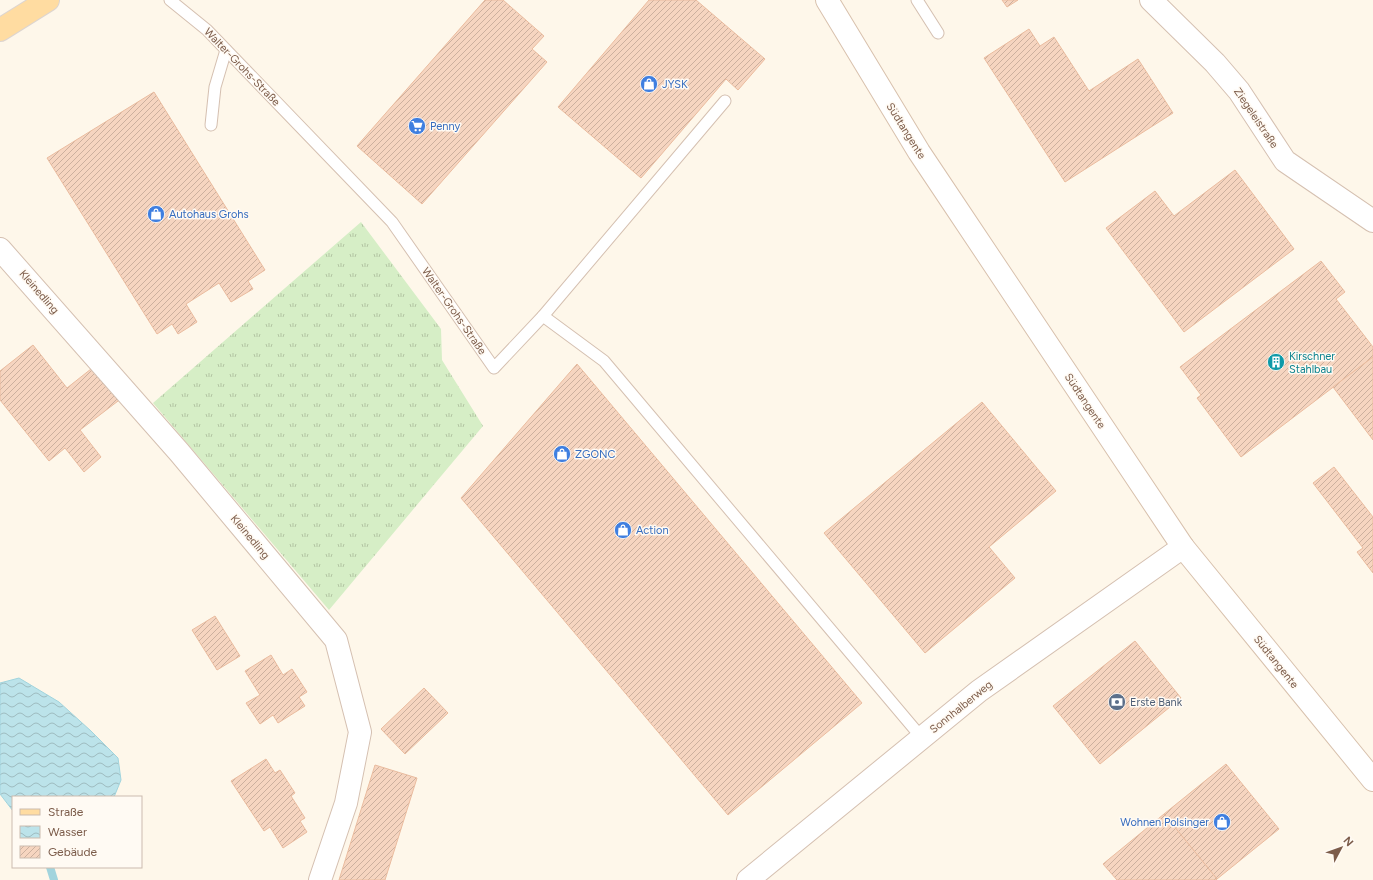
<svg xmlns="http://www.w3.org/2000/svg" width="1373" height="880" viewBox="0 0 1373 880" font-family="Figtree,sans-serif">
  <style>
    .grass { fill: url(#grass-tufts) }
    .water { fill: url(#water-waves); stroke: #a1d4dd }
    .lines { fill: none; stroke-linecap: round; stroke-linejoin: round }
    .stream { stroke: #a1d4dd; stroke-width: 8 }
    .building { fill: url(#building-hatch); stroke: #eabc9f }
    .service-casing { stroke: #d5c0b1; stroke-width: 13 }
    .minor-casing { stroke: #d5c0b1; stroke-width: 24 }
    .secondary-casing { stroke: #d8c1ad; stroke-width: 24 }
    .primary-casing { stroke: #ddd5d0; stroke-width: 24 }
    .service { stroke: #fff; stroke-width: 11 }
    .minor { stroke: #fff; stroke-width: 22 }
    .secondary { stroke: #fff; stroke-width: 22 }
    .primary { stroke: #ffdca1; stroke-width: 22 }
    .labels { text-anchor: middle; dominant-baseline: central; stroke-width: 3; stroke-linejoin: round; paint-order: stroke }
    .street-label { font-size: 11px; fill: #7c5c4a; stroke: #fffaf3 }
    .shop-label { font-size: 11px; fill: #366cbe; stroke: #fffaf3; text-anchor: start }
    .culture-label { font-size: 11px; fill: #0d838f; stroke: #fffaf3; text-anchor: start }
    .service-label { font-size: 11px; fill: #4e5e75; stroke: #fffaf3; text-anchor: start }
  </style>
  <defs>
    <pattern id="grass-tufts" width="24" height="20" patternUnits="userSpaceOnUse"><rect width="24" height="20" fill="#d6eec6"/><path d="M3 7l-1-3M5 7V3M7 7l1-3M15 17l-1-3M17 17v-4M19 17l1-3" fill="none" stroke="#b3c4a3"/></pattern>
    <pattern id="water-waves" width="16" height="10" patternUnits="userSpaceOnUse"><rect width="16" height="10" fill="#bce3ea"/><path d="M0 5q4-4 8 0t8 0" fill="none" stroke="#9ebbc0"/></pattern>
    <pattern id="building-hatch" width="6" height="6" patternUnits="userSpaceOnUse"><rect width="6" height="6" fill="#f6d5c0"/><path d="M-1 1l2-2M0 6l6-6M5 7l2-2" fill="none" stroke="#ccb09e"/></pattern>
  </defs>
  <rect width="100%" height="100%" fill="#fef7ea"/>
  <!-- grass -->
  <path class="grass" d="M361 222 441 329 442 360 483 426 329 610 153 403Z"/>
  <!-- water -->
  <path class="water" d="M19 678 59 702 91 731 118 758 121 780 114 797H13V811L0 794V683Z"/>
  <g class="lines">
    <!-- stream -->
    <path class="stream" d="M50 867 54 880"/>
  </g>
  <!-- building -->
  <g class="building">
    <path d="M485 0H503L544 36 532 49 547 62 422 204 357 146Z"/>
    <path d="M649 0H696L765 59 738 90 726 79 641 178 558 107Z"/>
    <path d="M1002 0H1018L1007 7Z"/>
    <path d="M1029 29 1040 46 1054 37 1089 91 1138 59 1173 113 1065 182 984 58Z"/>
    <path d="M154 92 265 270 248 281 253 289 231 302 219 283 186 304 197 322 178 334 172 324 157 334 47 158Z"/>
    <path d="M1235 170 1294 249 1184 332 1106 228 1155 191 1174 216Z"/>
    <path d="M1321 261 1345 292 1336 299 1373 347V357L1241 457 1197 398 1201 395 1180 367Z"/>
    <path d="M33 345 67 388 96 365 122 398 80 430 101 457 84 472 65 448 49 461 0 400V371Z"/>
    <path d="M1373 357V440L1333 387Z"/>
    <path d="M577 364 862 703 728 815 461 498Z"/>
    <path d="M982 402 1056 491 989 547 1015 578 925 653 824 533Z"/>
    <path d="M1334 467 1373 517V573L1357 552 1363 548 1313 483Z"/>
    <path d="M215 616 240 656 217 670 192 630Z"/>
    <path d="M1135 641 1181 698 1100 764 1053 706Z"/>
    <path d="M271 655 283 675 292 669 307 692 299 697 305 706 278 723 273 715 260 724 246 703 260 695 245 671Z"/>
    <path d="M424 688 448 713 405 754 381 729Z"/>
    <path d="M266 759 275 773 280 770 295 793 291 796 305 818 300 821 307 832 283 848 270 827 264 831 231 781Z"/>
    <path d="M1226 764 1279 829 1217 879 1164 814Z"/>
    <path d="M375 765 417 778 385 880H339Z"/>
    <path d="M1164 814 1217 879 1216 880H1117L1103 864Z"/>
  </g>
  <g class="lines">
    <defs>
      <g id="service">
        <path d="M170 0 207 30 392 222 494 368 543 316 725 101"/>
        <path d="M917 0 938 33"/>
        <path d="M211 125 215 87 226 50"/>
        <path d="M543 316 604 361 922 738"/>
      </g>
      <g id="minor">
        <path d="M1151 0 1215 63 1239 91 1285 161 1373 221"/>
        <path d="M0 249 179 452 336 640 360 732 346 803 320 880"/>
        <path d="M748 880 979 691 1183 547"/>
      </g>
      <path id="secondary" d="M827 0 919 152 1183 547 1373 780"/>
      <path id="primary" d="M0 30 48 0"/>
    </defs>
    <!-- service casing -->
    <use href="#service" class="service-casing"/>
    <!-- minor casing -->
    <use href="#minor" class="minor-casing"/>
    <!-- secondary casing -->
    <use href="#secondary" class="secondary-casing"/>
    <!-- primary casing -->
    <use href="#primary" class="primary-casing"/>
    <!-- service -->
    <use href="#service" class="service"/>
    <!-- minor -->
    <use href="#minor" class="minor"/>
    <!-- secondary -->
    <use href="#secondary" class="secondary"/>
    <!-- primary -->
    <use href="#primary" class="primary"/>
  </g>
  <!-- icons -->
  <defs>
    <symbol id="shop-disc" viewBox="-11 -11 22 22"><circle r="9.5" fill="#3f7fe0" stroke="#fffaf3"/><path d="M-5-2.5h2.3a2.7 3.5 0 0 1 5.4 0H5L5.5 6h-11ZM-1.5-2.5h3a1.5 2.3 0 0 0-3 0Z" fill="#fff"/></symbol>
    <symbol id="supermarket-disc" viewBox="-11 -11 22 22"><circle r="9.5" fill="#3f7fe0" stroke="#fffaf3"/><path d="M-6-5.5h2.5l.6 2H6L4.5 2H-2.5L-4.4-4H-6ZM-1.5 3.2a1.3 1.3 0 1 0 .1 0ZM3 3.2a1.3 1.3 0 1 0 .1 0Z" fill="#fff"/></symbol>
    <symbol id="building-disc" viewBox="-11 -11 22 22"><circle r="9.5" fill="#0f9aa8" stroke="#fffaf3"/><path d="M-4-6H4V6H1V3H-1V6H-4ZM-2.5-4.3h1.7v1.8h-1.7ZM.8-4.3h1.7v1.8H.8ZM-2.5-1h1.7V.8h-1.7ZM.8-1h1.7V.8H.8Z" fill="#fff"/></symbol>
    <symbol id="bank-disc" viewBox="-11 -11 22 22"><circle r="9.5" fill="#5c6f8a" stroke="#fffaf3"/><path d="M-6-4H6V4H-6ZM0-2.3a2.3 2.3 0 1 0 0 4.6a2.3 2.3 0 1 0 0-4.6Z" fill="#fff"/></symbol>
  </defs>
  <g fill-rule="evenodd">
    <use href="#shop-disc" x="639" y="74" width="20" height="20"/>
    <use href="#supermarket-disc" x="407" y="116" width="20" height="20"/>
    <use href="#shop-disc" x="146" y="204" width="20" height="20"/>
    <use href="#building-disc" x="1266" y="352" width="20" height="20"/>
    <use href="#shop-disc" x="552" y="444" width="20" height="20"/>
    <use href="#shop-disc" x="613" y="520" width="20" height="20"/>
    <use href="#bank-disc" x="1107" y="692" width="20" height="20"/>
    <use href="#shop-disc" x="1212" y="812" width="20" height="20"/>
  </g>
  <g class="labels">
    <!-- street labels -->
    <g class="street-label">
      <text transform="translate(242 67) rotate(46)">Walter-Grohs-Straße</text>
      <text transform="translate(1256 118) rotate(56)">Ziegeleistraße</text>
      <text transform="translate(906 131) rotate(58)">Südtangente</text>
      <text transform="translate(39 292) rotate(49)">Kleinedling</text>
      <text transform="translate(454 311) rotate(55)">Walter-Grohs-Straße</text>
      <text transform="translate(1085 401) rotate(56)">Südtangente</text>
      <text transform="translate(250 537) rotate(50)">Kleinedling</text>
      <text transform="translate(1276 662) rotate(51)">Südtangente</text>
      <text transform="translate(961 707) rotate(-39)">Sonnhalberweg</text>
    </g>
    <!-- shop labels -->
    <g class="shop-label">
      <text x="662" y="84">JYSK</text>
      <text x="430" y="126">Penny</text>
      <text x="169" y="214">Autohaus Grohs</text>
      <text x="575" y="454">ZGONC</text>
      <text x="636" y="530">Action</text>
      <text x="1209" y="822" text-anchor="end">Wohnen Polsinger</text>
    </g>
    <!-- culture labels -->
    <g class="culture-label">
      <text x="1289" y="356">Kirschner<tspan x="1289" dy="13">Stahlbau</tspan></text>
    </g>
    <!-- service labels -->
    <g class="service-label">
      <text x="1130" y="702">Erste Bank</text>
    </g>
  </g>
  <!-- legend -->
  <rect x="12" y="796" width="130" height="72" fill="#fffaf3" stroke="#cbbbaf"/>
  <rect x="20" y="809" width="20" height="6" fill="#ffdca1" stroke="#cbbbaf"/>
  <text x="48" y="816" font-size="12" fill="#7c5c4a">Straße</text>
  <rect x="20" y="826" width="20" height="12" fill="url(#water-waves)" stroke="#cbbbaf"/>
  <text x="48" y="836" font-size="12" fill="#7c5c4a">Wasser</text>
  <rect x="20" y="846" width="20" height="12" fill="url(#building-hatch)" stroke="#cbbbaf"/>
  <text x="48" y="856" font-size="12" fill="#7c5c4a">Gebäude</text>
  <!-- north arrow -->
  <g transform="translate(1341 848) rotate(49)" stroke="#fffaf3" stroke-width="3" paint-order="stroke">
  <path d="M0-3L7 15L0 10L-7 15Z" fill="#7c5c4a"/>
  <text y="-6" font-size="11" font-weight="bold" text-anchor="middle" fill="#7c5c4a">N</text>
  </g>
</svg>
